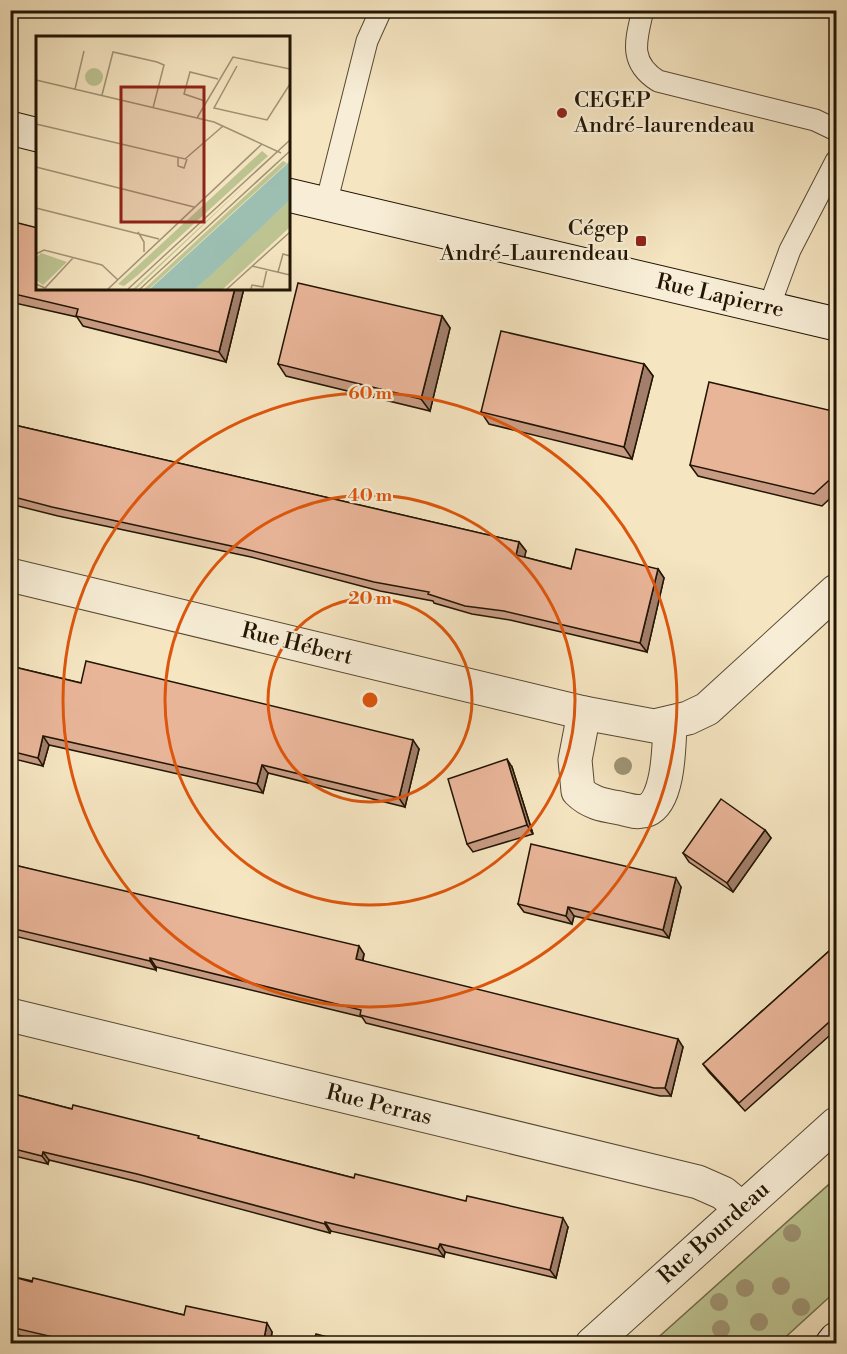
<svg xmlns="http://www.w3.org/2000/svg" width="847" height="1354" viewBox="0 0 847 1354" font-family="'Libre Bodoni',serif">
  <style>
    .green { fill: #bdc492; stroke: #706c4a; stroke-width: 1.5 }
    .lines { fill: none; stroke-linecap: round; stroke-linejoin: round }
    .lane-casing { stroke: #574932; stroke-width: 23 }
    .street-casing { stroke: #574932; stroke-width: 35 }
    .secondary-casing { stroke: #221503; stroke-width: 35 }
    .lane { stroke: #f8eed7; stroke-width: 21 }
    .street { stroke: #f8eed7; stroke-width: 33 }
    .secondary { stroke: #f8eed7; stroke-width: 33 }
    .tree { fill: #9f9474 }
    .wall { fill: #c89c84; stroke: #221503; stroke-width: 1.5 }
    .shaded-wall { fill: #a37f6b; stroke: #221503; stroke-width: 1.5 }
    .building { fill: #e9b599; stroke: #221503; stroke-width: 1.5 }
    .ring { fill: none; stroke: #de560c; stroke-width: 3 }
    .poi-dot { fill: #8f2418; stroke: #f8eed7; stroke-width: 2 }
    .labels { text-anchor: middle; dominant-baseline: central; stroke-width: 4.5; stroke-linejoin: round; paint-order: stroke }
    .poi-label { font-size: 22px; fill: #221503; stroke: #f8eed7; text-anchor: start }
    .street-label { font-size: 22px; fill: #221503; stroke: #f8eed7 }
    .inset-road { fill: none; stroke: #a19275; stroke-width: 1.5 }
    .view { fill: #8f2418; fill-opacity: 0.15; stroke: #8f2418; stroke-width: 3 }
    .inset-edge { fill: none; stroke: #221503; stroke-width: 3 }
    .centre { fill: #de560c; stroke: #f8eed7; stroke-width: 3 }
    .ring-label { font-size: 18px; text-anchor: middle; font-weight: bold; fill: #de560c; stroke: #f8eed7; stroke-width: 4.5; stroke-linejoin: round; paint-order: stroke }
  </style>
  <rect width="100%" height="100%" fill="#f5e5c1"/>
  <filter id="stains"><feTurbulence type="fractalNoise" baseFrequency=".00333" numOctaves="4"/><feColorMatrix values="0 0 0 0 .2 0 0 0 0 .09 0 0 0 0 .02 0 0 0 .5 -.17"/></filter>
  <radialGradient id="worn" r=".72"><stop offset=".6" stop-color="#630" stop-opacity="0"/><stop offset="1" stop-color="#630" stop-opacity=".3"/></radialGradient>
  <!-- green -->
  <path class="green" d="M836 1178V1291L779 1343H652Z"/>
  <g class="lines">
    <defs>
      <g id="lane">
        <path d="M643 10C636 40 628 62 658 81L815 120 836 130"/>
        <path d="M326 204 367 41 381 10"/>
        <path d="M769 307 790 250 836 161"/>
      </g>
      <g id="street">
        <path d="M10 575 584 713 654 726 688 718 707 709 836 591"/>
        <path d="M584 713 575 760 578 791C590 803 603 805 620 808 629 810 637 814 647 810 669 801 669 745 670 724"/>
        <path d="M10 1015 698 1182 723 1193 741 1208"/>
        <path d="M592 1344 836 1124"/>
      </g>
      <g id="secondary">
        <path d="M10 128 38 135"/>
        <path d="M288 195 836 324"/>
        <path d="M832 1344 836 1339"/>
      </g>
    </defs>
    <!-- lane casing -->
    <use href="#lane" class="lane-casing"/>
    <!-- street casing -->
    <use href="#street" class="street-casing"/>
    <!-- secondary casing -->
    <use href="#secondary" class="secondary-casing"/>
    <!-- lane -->
    <use href="#lane" class="lane"/>
    <!-- street -->
    <use href="#street" class="street"/>
    <!-- secondary -->
    <use href="#secondary" class="secondary"/>
  </g>
  <!-- trees -->
  <g class="tree">
    <circle cx="623" cy="766" r="9"/>
    <circle cx="792" cy="1233" r="9"/>
    <circle cx="781" cy="1286" r="9"/>
    <circle cx="745" cy="1288" r="9"/>
    <circle cx="719" cy="1302" r="9"/>
    <circle cx="801" cy="1307" r="9"/>
    <circle cx="759" cy="1322" r="9"/>
    <circle cx="721" cy="1329" r="9"/>
  </g>
  <!-- wall -->
  <g class="wall">
    <path d="M10 221 244 288 226 362 83 326 77 317 10 302Z"/>
    <path d="M442 316 450 328 430 411 286 376 278 364Z"/>
    <path d="M644 364 653 376 632 459 489 424 481 412Z"/>
    <path d="M837 412V492L822 506 698 476 690 465Z"/>
    <path d="M10 424 519 542 526 551 524 557 571 569H658L664 578 647 652 510 620 472 614 434 603 433 601 380 591 251 557 58 516 10 504Z"/>
    <path d="M10 666 81 683 419 749 405 807 268 773 263 793 49 745 43 766 10 758Z"/>
    <path d="M512 767 533 834 473 852 467 844Z"/>
    <path d="M765 830 771 838 733 892 689 862 683 853Z"/>
    <path d="M10 864 364 954 363 961 683 1047 671 1096H660L366 1023 362 1017 156 967V970L10 935Z"/>
    <path d="M681 887 669 938 574 916 572 924 524 912 518 904Z"/>
    <path d="M837 944V1029L745 1111 709 1072 703 1064Z"/>
    <path d="M10 1093 72 1109 201 1139 354 1178 568 1227 556 1278 445 1252 444 1257 331 1231 330 1233 143 1183 49 1160 48 1164 10 1155Z"/>
    <path d="M10 1276 184 1315 272 1332 271 1341 281 1344H54L10 1333Z"/>
  </g>
  <!-- shaded-wall -->
  <g class="shaded-wall">
    <path d="M235 288H244L226 362 219 352Z"/>
    <path d="M442 316 450 328 430 411 421 399Z"/>
    <path d="M644 364 653 376 632 459 624 447Z"/>
    <path d="M519 542 526 551 523 564 516 555Z"/>
    <path d="M658 569 664 578 647 652 640 643Z"/>
    <path d="M43 736 49 745 43 766 38 758Z"/>
    <path d="M413 740 419 749 405 807 399 798Z"/>
    <path d="M507 759 512 767 533 834 527 825Z"/>
    <path d="M262 765 268 773 263 793 257 784Z"/>
    <path d="M765 830 771 838 733 892 727 883Z"/>
    <path d="M676 878 681 887 669 938 663 930Z"/>
    <path d="M568 907 574 916 572 924 566 916Z"/>
    <path d="M359 946 364 954 361 967 356 959Z"/>
    <path d="M150 958 156 967V970L150 961Z"/>
    <path d="M678 1039 683 1047 671 1096 665 1088Z"/>
    <path d="M43 1152 49 1160 48 1164 42 1156Z"/>
    <path d="M563 1218 568 1227 556 1278 550 1270Z"/>
    <path d="M325 1222 331 1231 330 1233 325 1224Z"/>
    <path d="M440 1244 445 1252 444 1257 438 1249Z"/>
    <path d="M267 1323 272 1332 270 1344 264 1339Z"/>
  </g>
  <!-- building -->
  <g class="building">
    <path d="M10 221 38 228V288H235L219 352 76 316 78 309 10 293Z"/>
    <path d="M298 283 442 316 421 399 278 364Z"/>
    <path d="M501 331 644 364 624 447 481 412Z"/>
    <path d="M709 382 837 412V473L814 494 690 465Z"/>
    <path d="M10 424 519 542 516 555 571 569 576 549 658 569 640 643 504 611 465 606 428 594 429 592 374 582 245 549 52 507 10 496Z"/>
    <path d="M86 661 413 740 399 798 262 765 257 784 43 736 38 758 10 751V666L81 683Z"/>
    <path d="M507 759 527 825 467 844 448 779Z"/>
    <path d="M721 799 765 830 727 883 683 853Z"/>
    <path d="M531 844 676 878 663 930 568 907 566 916 518 904Z"/>
    <path d="M10 864 359 946 356 959 678 1039 665 1088H654L360 1015 361 1010 150 958V961L10 928Z"/>
    <path d="M837 944V1015L739 1103 703 1064Z"/>
    <path d="M10 1093 72 1109 73 1105 199 1136 198 1138 354 1178 355 1174 466 1201 467 1196 563 1218 550 1270 440 1244 438 1249 325 1222V1224L137 1174 43 1152 42 1156 10 1148Z"/>
    <path d="M10 1276 32 1282 33 1278 184 1315 186 1306 267 1323 264 1339 281 1344H83L10 1327Z"/>
    <path d="M316 1334 354 1344H313Z"/>
  </g>
  <!-- distance rings -->
  <g class="ring">
    <circle cx="370" cy="700" r="102"/>
    <circle cx="370" cy="700" r="205"/>
    <circle cx="370" cy="700" r="307"/>
  </g>
  <!-- markers -->
  <g class="poi-dot">
    <circle cx="562" cy="113" r="6"/>
    <rect x="635" y="235" width="12" height="12" rx="3"/>
  </g>
  <g class="labels">
    <!-- poi labels -->
    <g class="poi-label">
      <text x="574" y="100">CEGEP<tspan x="574" dy="25">André-laurendeau</tspan></text>
      <text x="629" y="228" text-anchor="end">Cégep<tspan x="629" dy="25">André-Laurendeau</tspan></text>
    </g>
    <!-- street labels -->
    <g class="street-label">
      <text transform="translate(720 296) rotate(13)">Rue Lapierre</text>
      <text transform="translate(297 644) rotate(14)">Rue Hébert</text>
      <text transform="translate(379 1105) rotate(14)">Rue Perras</text>
      <text transform="translate(714 1233) rotate(-42)">Rue Bourdeau</text>
    </g>
  </g>
  <!-- overview -->
  <g transform="translate(36 36)">
    <rect width="254" height="254" fill="#f5e5c1"/>
    <path d="M49 41a9 9 0 1 1 18 0a9 9 0 1 1-18 0ZM226 115 232 120 102 239 88 250 82 248ZM247 125 251 127 113 253H108ZM217 142 100 253H97ZM253 165V192L187 253H159ZM5 217 31 226 7 249 0 244V222Z" fill="#bdc492"/>
    <path d="M253 126V165L176 238 159 253H114Z" fill="#9cbfb2"/>
    <path class="inset-road" d="M201 30 178 72 231 84 254 48M0 44 178 86 245 117M39 53 48 15M66 59 77 16 121 26 128 29 117 72M169 65 148 58 154 36 182 43M161 82 197 21 254 33M0 88 149 123 187 90M142 122V130L148 132 151 123M0 131 158 171M0 172 123 203M102 196 108 206V216M0 218 8 214 66 229 82 244M216 230 254 239M242 236 247 218 254 220M0 248 9 252 37 222M72 253 226 108M92 253 254 104M104 253 254 115M191 253 254 196M215 253 216 249 227 251 231 233"/>
    <path class="view" d="M85 51H168V186H85Z"/>
    <rect width="254" height="254" class="inset-edge"/>
  </g>
  <circle cx="370" cy="700" r="9" class="centre"/>
  <g class="ring-label">
    <text x="370" y="399">60 m</text>
    <text x="370" y="501">40 m</text>
    <text x="370" y="604">20 m</text>
  </g>
  <!-- margin -->
  <rect width="847" height="1354" fill="none" stroke="#f5e5c1" stroke-width="36"/>
  <rect x="12" y="12" width="823" height="1330" fill="none" stroke="#221503" stroke-width="3"/>
  <rect x="18" y="18" width="811" height="1318" fill="none" stroke="#221503" stroke-width="1.5"/>
  <rect width="100%" height="100%" filter="url(#stains)"/>
  <rect width="100%" height="100%" fill="url(#worn)"/>
</svg>
